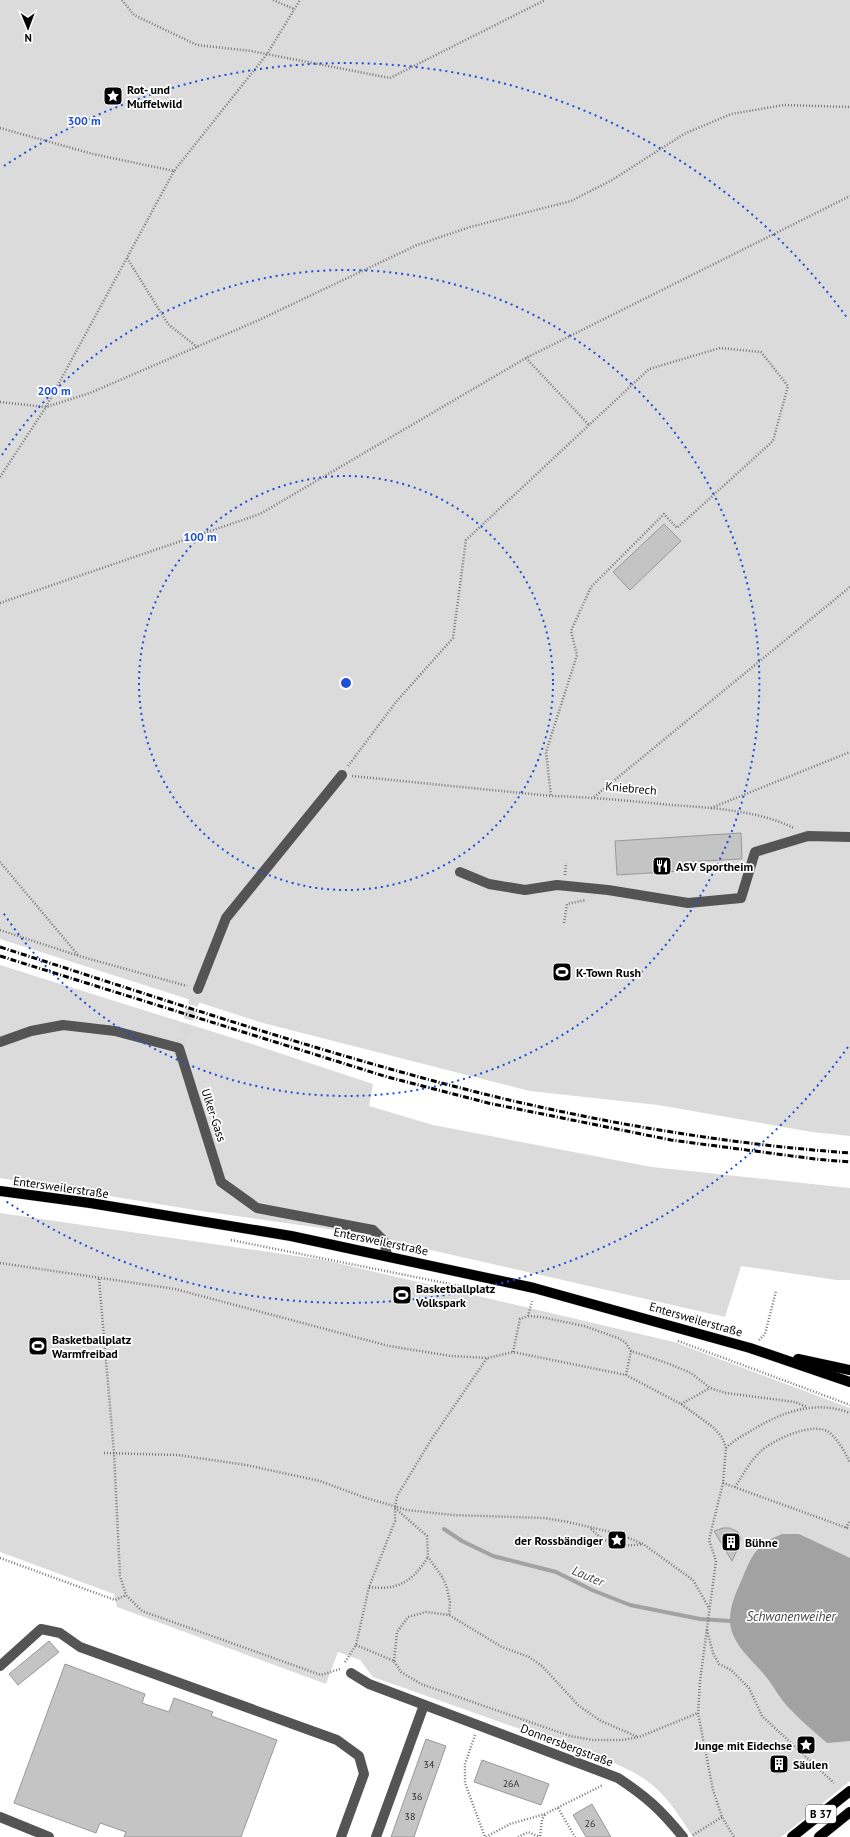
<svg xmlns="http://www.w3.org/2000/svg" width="850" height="1837" viewBox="0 0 850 1837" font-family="'PT Sans',sans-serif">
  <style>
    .green { fill: #dbdbdb }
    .water { fill: #a2a2a2 }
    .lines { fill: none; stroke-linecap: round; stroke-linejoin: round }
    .stream { stroke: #a2a2a2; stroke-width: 4 }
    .building { fill: #c4c4c4; stroke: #989898 }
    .minor-tunnel { stroke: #d9d9d9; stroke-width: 10; stroke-dasharray: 10 5; stroke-linecap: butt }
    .major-casing { stroke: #dbdbdb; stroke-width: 11 }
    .path { stroke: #767676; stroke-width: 2.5; stroke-dasharray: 1 2; stroke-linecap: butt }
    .minor { stroke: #545454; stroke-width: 10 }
    .major { stroke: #000; stroke-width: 10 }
    .rail { stroke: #000; stroke-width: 3; stroke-dasharray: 6 2 1 2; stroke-linecap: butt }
    .ring { fill: none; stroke: #1d4ed8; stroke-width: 2; stroke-dasharray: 2 4 }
    .labels { text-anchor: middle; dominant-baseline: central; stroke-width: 3.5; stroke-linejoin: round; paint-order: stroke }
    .number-label { font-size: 10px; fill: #313131 }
    .shield { fill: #fff; stroke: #4c4c4c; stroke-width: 1 }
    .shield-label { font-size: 11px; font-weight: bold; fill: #000 }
    .poi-label { font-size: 12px; font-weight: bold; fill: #000; stroke: #fff; text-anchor: start }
    .street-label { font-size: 12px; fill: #000; stroke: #fff }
    .water-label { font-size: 13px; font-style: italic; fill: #434343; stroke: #fff }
    .centre { fill: #1d4ed8; stroke: #fff; stroke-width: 2 }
    .ring-label { font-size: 12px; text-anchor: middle; font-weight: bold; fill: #1d4ed8; stroke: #fff; stroke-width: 3.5; stroke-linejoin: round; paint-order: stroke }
  </style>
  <rect width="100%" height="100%" fill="#fff"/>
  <!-- green -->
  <g class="green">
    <path d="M0 0H850V1136L812 1132 658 1105 530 1091 263 1023 0 939Z"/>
    <path d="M0 965 258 1046 373 1084 369 1106 433 1125 652 1167 850 1188V1280H837L741 1266 725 1317 356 1233 195 1210 0 1178Z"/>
    <path d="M0 1213 324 1260 674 1342 850 1408V1781L781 1837H693C681 1819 669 1798 651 1784 638 1773 620 1766 605 1759L373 1677 360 1660 338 1652 326 1684 117 1607 114 1594 0 1552Z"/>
  </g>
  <!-- water -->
  <path class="water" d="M782 1534H799L850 1558V1741L827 1743C815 1732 802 1722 791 1710 781 1701 775 1688 767 1678 754 1661 730 1644 730 1620 730 1606 736 1592 742 1579 752 1554 757 1544 782 1534Z"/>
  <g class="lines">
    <!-- stream -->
    <path class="stream" d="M444 1529 462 1541 493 1556 556 1572 592 1590 630 1605 700 1619 730 1621"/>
  </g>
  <!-- building -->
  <g class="building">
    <path d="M664 524 681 541 630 590 613 572Z"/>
    <path d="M741 833 742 859 683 862V871L617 875 615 841Z"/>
    <path d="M723 1528H730L738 1532 741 1538 739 1546 732 1561 714 1531Z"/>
    <path d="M49 1641 59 1652 18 1685 9 1674Z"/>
    <path d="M65 1664 145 1694 142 1703 169 1712 174 1698 213 1712 211 1716 277 1740 241 1837H124L126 1832 100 1823 96 1833 14 1803Z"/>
    <path d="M426 1739 446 1746 423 1811 414 1837H391Z"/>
    <path d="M779 1756 788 1760V1771L777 1774 770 1769V1760Z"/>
    <path d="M482 1760 549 1784 541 1805 474 1782Z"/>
    <path d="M592 1804 611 1837H586L582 1830 573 1815Z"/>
  </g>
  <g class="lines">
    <!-- minor-tunnel -->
    <path class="minor-tunnel" d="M179 1048 198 989"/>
    <defs>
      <g id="major">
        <path d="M0 1191 90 1203 291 1236 534 1288 750 1348 850 1382"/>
        <path d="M798 1359 850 1370"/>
        <path d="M792 1837 850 1791"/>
        <path d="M819 1837 850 1812"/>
      </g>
    </defs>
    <!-- major casing -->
    <use href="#major" class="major-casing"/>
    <!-- path -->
    <g class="path">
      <path d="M122 0 134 15 197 45 251 51 390 78 545 0"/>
      <path d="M273 0 294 9"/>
      <path d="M0 128 93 154 174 171 267 54 300 0"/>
      <path d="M127 258 168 324 197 347"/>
      <path d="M526 358 589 425"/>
      <path d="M0 402 46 407 90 393 259 320 417 245 470 227 571 201 612 180 684 134 731 114 784 105 850 107"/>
      <path d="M0 477 46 407 174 171"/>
      <path d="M0 603 260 514 526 358 850 196"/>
      <path d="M348 766 396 702 453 638 466 540 649 369 720 348 761 352 788 386 773 441 677 528 664 514 591 587 571 631 577 655 546 752 551 796C591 797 631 801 672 805 712 808 757 810 794 828"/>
      <path d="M352 776 551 796"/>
      <path d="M594 797 850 587"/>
      <path d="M711 808 850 752"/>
      <path d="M0 862 78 955"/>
      <path d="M565 875 566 863"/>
      <path d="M564 923 567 904 586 900"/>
      <path d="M0 930 79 956 187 986"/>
      <path d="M231 1240 475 1289"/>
      <path d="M0 1263 175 1289 389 1346 451 1356 488 1358 513 1352 626 1375 681 1404 713 1427 722 1437 726 1448 723 1483 709 1540 716 1561 700 1681 698 1713 713 1790 722 1817 734 1837"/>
      <path d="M99 1279 114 1453 120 1576 126 1595"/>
      <path d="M528 1316 541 1317 584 1326 618 1338 625 1342 631 1351 667 1363 691 1373 710 1388 726 1393 795 1402 807 1407"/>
      <path d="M759 1340 765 1334 776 1291"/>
      <path d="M678 1341 850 1405"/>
      <path d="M513 1352 520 1319 528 1316 532 1301"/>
      <path d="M626 1375 631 1351"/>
      <path d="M681 1404 710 1388"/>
      <path d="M726 1448C734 1440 744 1435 754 1429 784 1411 816 1400 850 1413"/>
      <path d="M104 1453 178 1455 246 1465 320 1481 363 1497 407 1510 452 1515 544 1518 568 1522 619 1534 643 1544 693 1580 709 1608"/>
      <path d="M723 1483 850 1529"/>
      <path d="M735 1487C743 1475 750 1461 760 1452 772 1440 815 1420 830 1433 839 1441 845 1452 850 1463"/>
      <path d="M395 1508 427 1536 428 1557 443 1578 447 1588 450 1602 449 1615"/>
      <path d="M846 1528 850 1520"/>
      <path d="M591 1529C608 1546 621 1547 643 1544"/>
      <path d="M0 1558 115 1600 126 1595 142 1611 321 1675 340 1669"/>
      <path d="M369 1587C398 1591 413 1581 428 1557"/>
      <path d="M707 1630 713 1653 719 1664 731 1670 749 1688 762 1716 834 1783"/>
      <path d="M356 1645 394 1661 401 1672 421 1684 570 1736 593 1740H622L639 1737 698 1713"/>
      <path d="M394 1661 397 1632 408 1617 426 1612 449 1615 502 1647 529 1657 542 1666 579 1706 601 1721 638 1737"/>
      <path d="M345 1662 356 1645 369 1587 395 1521V1508L397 1496 431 1440 487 1358"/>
      <path d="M475 1735 465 1764V1783L485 1837"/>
      <path d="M558 1808 575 1837"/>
      <path d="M693 1835 722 1817"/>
      <path d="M540 1836 542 1820 545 1814"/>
      <path d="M486 1837 510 1824 545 1814 603 1785"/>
      <path d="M518 1837 528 1832 540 1837"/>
    </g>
    <!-- minor -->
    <g class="minor">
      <path d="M460 872 489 884 525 890 557 885 608 890 688 903 741 898 755 852 808 836 850 837"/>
      <path d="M198 989 226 918 342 775"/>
      <path d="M0 1042 31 1031 63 1025 115 1031 179 1048 221 1182 257 1208 373 1230 384 1241 387 1255"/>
      <path d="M0 1666 41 1629 60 1633 80 1647 337 1740 359 1756 364 1774 341 1837"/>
      <path d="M351 1673 369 1684 618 1778C647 1797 661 1810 683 1837"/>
      <path d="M0 1817 49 1837"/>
      <path d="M376 1837 424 1705"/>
    </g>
    <!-- major -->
    <use href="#major" class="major"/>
    <!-- rail -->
    <g class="rail">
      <path d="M0 947C144 993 288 1042 434 1081 567 1117 712 1143 850 1153"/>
      <path d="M0 956 384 1076 488 1103 671 1140 815 1159 850 1162"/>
    </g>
  </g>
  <!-- distance rings -->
  <g class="ring">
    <circle cx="346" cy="683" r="207"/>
    <path d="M2 455A413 413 0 1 1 2 911"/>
    <path d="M848 1047A620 620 0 0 1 4 1200M4 166A620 620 0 0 1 848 319"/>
  </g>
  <!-- icons -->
  <defs>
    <symbol id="sight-square" viewBox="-11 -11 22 22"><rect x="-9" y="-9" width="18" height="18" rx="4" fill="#000" stroke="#fff"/><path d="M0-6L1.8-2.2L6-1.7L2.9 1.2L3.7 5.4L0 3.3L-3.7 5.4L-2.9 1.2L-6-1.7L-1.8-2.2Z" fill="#fff"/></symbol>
    <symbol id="restaurant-square" viewBox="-11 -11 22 22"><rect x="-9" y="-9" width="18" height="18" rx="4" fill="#000" stroke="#fff"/><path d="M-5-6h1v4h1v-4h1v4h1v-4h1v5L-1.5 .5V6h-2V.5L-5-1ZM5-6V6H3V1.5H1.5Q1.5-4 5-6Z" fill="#fff"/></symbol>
    <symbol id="stadium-square" viewBox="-11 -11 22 22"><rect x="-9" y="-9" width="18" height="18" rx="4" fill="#000" stroke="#fff"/><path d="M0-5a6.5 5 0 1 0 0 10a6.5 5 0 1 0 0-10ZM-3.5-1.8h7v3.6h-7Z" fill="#fff"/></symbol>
    <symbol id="building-square" viewBox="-11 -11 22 22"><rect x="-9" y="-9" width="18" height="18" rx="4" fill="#000" stroke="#fff"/><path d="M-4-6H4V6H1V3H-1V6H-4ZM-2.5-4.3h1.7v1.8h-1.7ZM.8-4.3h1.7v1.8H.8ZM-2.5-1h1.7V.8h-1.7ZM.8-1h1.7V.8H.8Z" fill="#fff"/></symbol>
  </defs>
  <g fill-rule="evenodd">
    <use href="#sight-square" x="102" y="85" width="22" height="22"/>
    <use href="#restaurant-square" x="651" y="855" width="22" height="22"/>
    <use href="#stadium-square" x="551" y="961" width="22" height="22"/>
    <use href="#stadium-square" x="391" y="1284" width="22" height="22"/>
    <use href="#stadium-square" x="27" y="1335" width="22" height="22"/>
    <use href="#sight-square" x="606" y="1529" width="22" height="22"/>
    <use href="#building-square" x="720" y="1531" width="22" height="22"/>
    <use href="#sight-square" x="795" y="1734" width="22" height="22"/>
    <use href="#building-square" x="768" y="1753" width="22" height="22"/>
  </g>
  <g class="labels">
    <!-- number labels -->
    <g class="number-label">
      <text x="429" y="1764">34</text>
      <text x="511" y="1783">26A</text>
      <text x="417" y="1796">36</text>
      <text x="410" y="1816">38</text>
      <text x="590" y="1823">26</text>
    </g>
    <!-- shield labels -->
    <rect class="shield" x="806" y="1805" width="30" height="18" rx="3"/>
    <g class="shield-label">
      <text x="821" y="1814">B 37</text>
    </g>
    <!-- poi labels -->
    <g class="poi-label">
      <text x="127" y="89">Rot- und<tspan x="127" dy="14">Muffelwild</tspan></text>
      <text x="676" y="866">ASV Sportheim</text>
      <text x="576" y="972">K-Town Rush</text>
      <text x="416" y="1288">Basketballplatz<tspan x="416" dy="14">Volkspark</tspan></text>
      <text x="52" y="1339">Basketballplatz<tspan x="52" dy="14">Warmfreibad</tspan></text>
      <text x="603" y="1540" text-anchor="end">der Rossbändiger</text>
      <text x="745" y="1542">Bühne</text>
      <text x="792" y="1745" text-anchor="end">Junge mit Eidechse</text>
      <text x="793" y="1764">Säulen</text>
    </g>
    <!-- street labels -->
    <g class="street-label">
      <text transform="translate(631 788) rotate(5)">Kniebrech</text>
      <text transform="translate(214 1115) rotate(72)">Ulker-Gass</text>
      <text transform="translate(61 1187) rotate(8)">Entersweilerstraße</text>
      <text transform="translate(381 1241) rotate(12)">Entersweilerstraße</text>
      <text transform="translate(696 1319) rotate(16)">Entersweilerstraße</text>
      <text transform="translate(567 1745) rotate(21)">Donnersbergstraße</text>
    </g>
    <!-- water labels -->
    <g class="water-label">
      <text transform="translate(588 1576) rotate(23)">Lauter</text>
      <text x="791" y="1616">Schwanenweiher</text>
    </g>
  </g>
  <circle cx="346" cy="683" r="6" class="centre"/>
  <g class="ring-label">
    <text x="84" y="125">300 m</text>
    <text x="54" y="395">200 m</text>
    <text x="200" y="541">100 m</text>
  </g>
  <!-- north arrow -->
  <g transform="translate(28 28) rotate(179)" stroke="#ffffff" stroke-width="3" paint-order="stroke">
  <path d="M0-3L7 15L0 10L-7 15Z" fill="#000000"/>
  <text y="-6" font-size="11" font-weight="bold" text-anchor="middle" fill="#000000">N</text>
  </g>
</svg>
